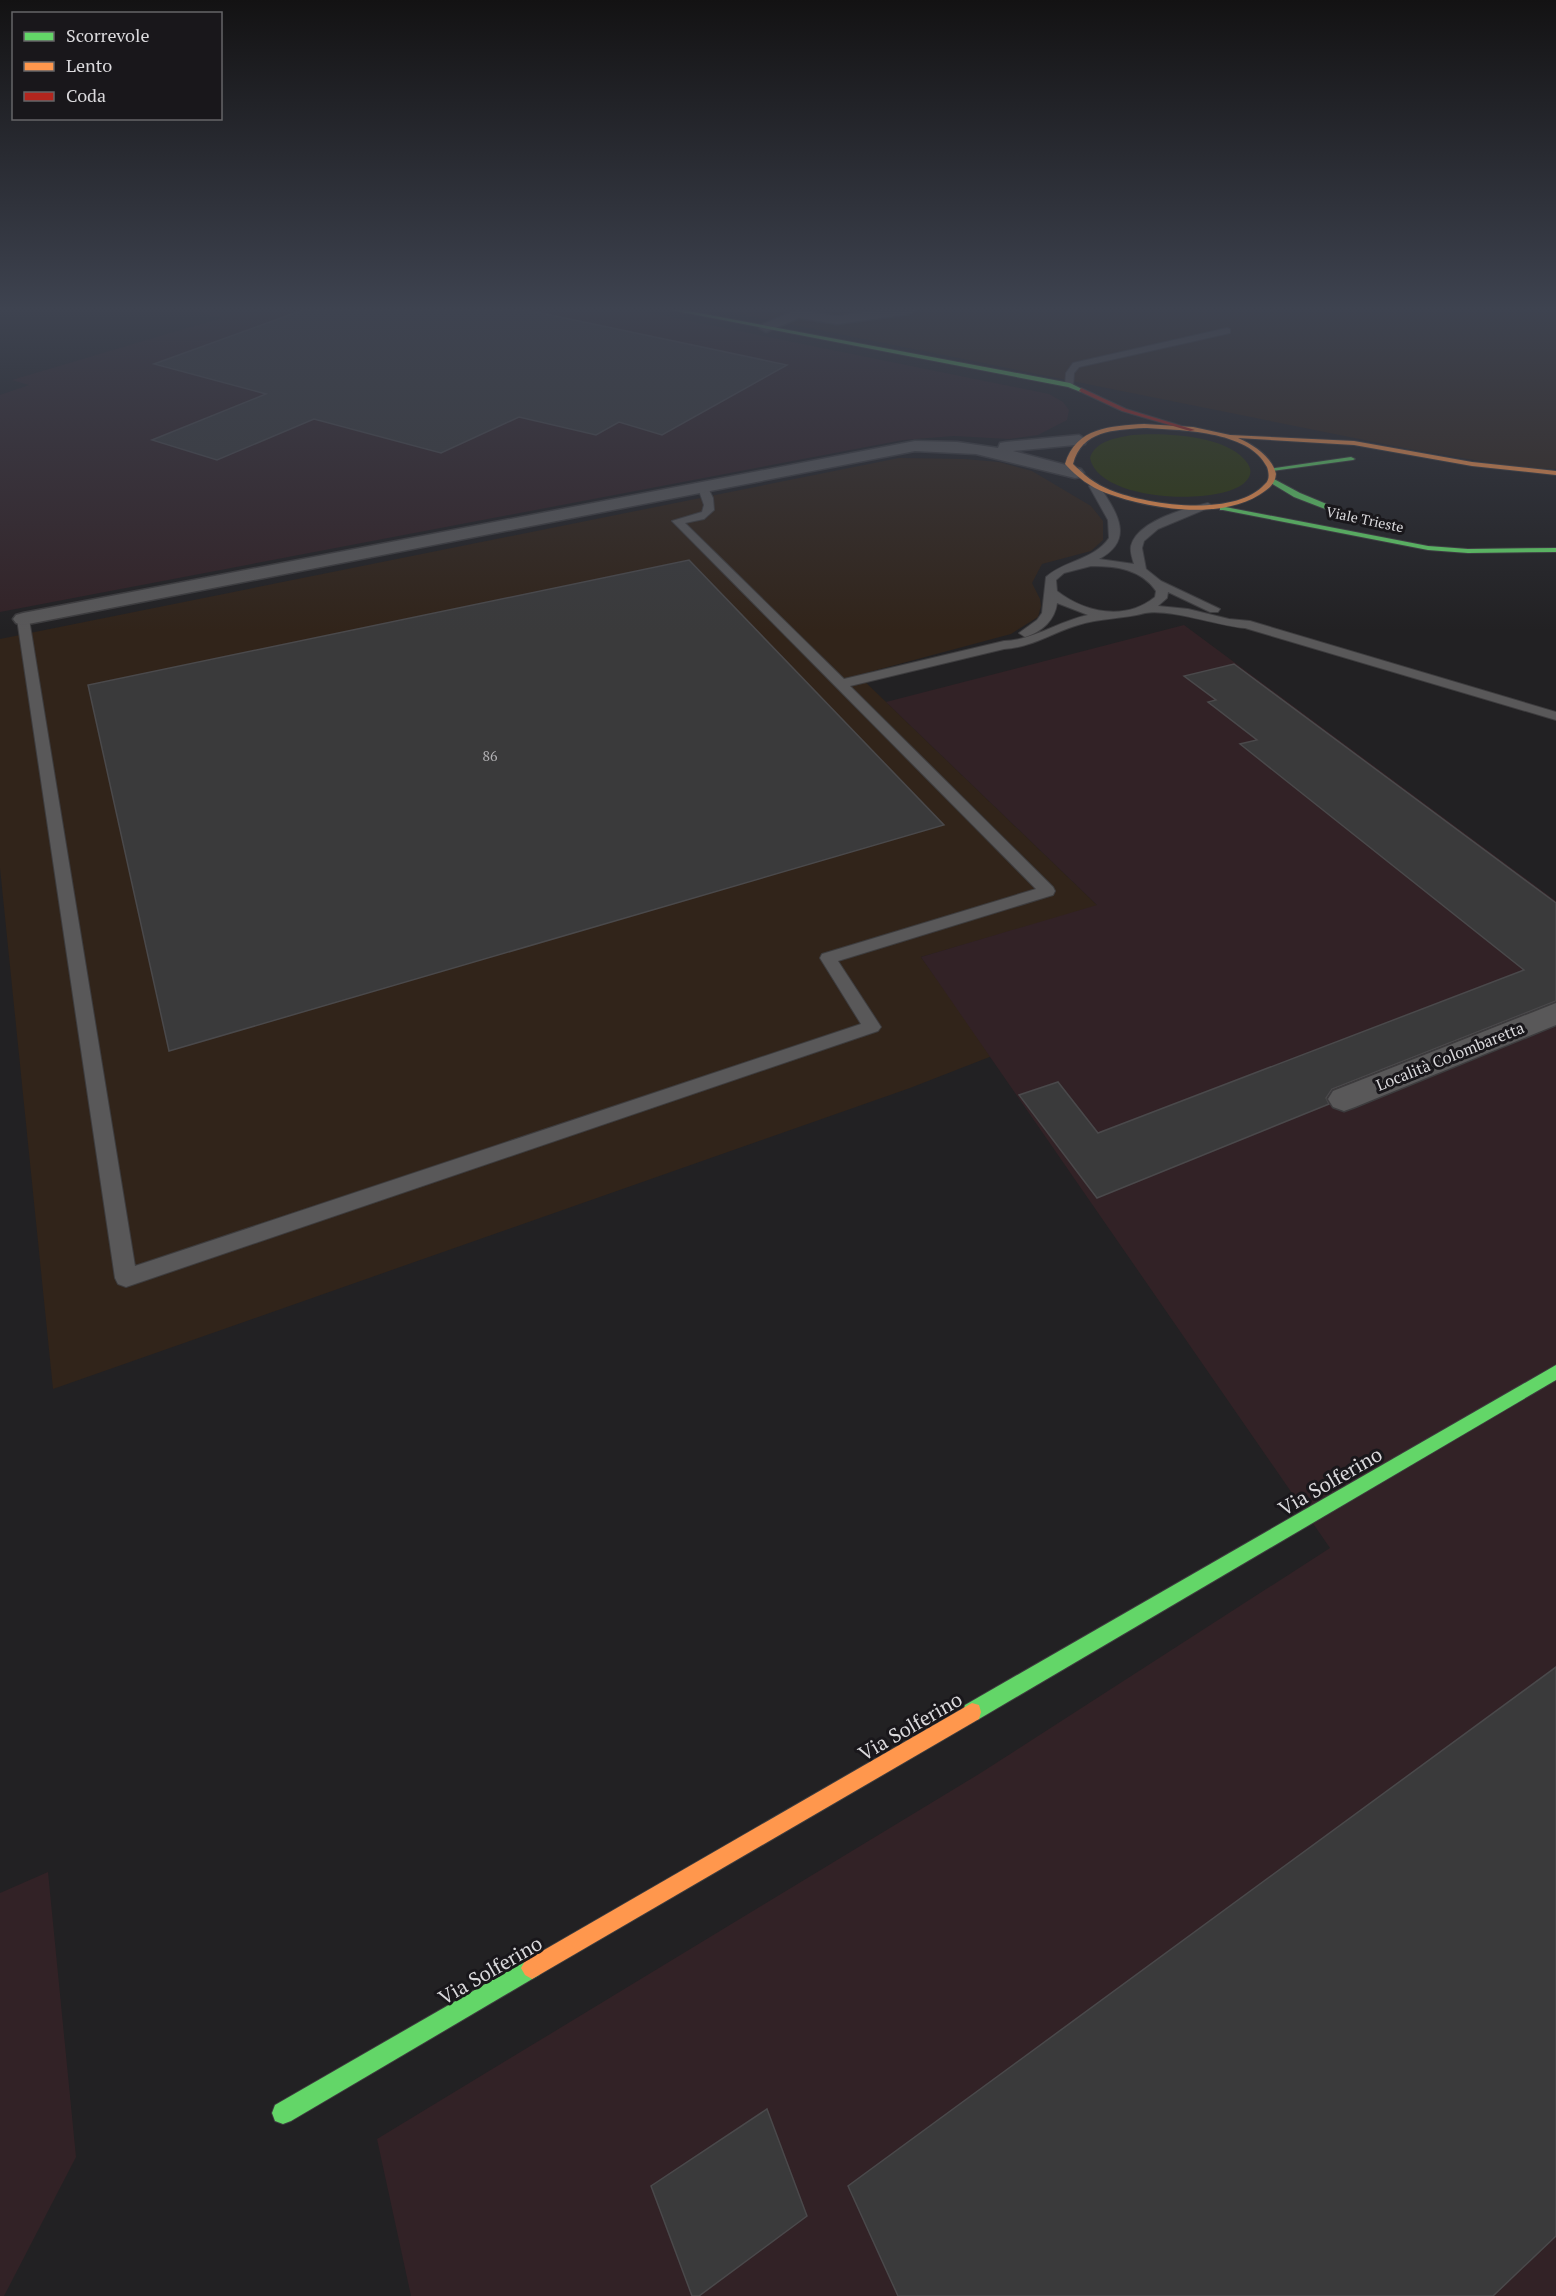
<svg xmlns="http://www.w3.org/2000/svg" width="1556" height="2296" viewBox="0 0 1556 2296" font-family="'PT Serif',serif">
  <style>
    .commercial { fill: #31241a }
    .industrial { fill: #322226 }
    .green { fill: #2c370a }
    .building { fill: #3a3a3b; stroke: #4a494b; stroke-width: 1.5 }
    .lines { fill: none; stroke-linecap: round; stroke-linejoin: round }
    .lane-casing { stroke: #3d3c3e; stroke-width: 2 }
    .street-casing { stroke: #3d3c3e; stroke-width: 3 }
    .fast-casing { stroke: #3d3c3e; stroke-width: 2 }
    .slow-casing { stroke: #3d3c3e; stroke-width: 2 }
    .jam-casing { stroke: #3d3c3e; stroke-width: 2 }
    .lane { fill: #595859; fill-rule: evenodd }
    .street { fill: #595859; fill-rule: evenodd }
    .fast { fill: #63d668; fill-rule: evenodd }
    .slow { fill: #ff974d; fill-rule: evenodd }
    .jam { fill: #b3261e; fill-rule: evenodd }
    .labels { text-anchor: middle; dominant-baseline: central; stroke-width: 6; stroke-linejoin: round; paint-order: stroke }
    .far-street-label { font-size: 14px; fill: #dad9dc; stroke: #19171b }
    .number-label { font-size: 14px; fill: #b2b1b4 }
    .street-label { font-size: 16px; fill: #dad9dc; stroke: #19171b }
    .near-street-label { font-size: 20px; fill: #dad9dc; stroke: #19171b }
  </style>
  <rect width="100%" height="100%" fill="#222123"/>
  <!-- commercial -->
  <g class="commercial">
    <path d="M720 310H1556V469L1521 468 1409 449Z"/>
    <path d="M899 458 964 459 999 462 1032 471 1091 506 1103 521V540L1091 551 1042 564 1032 583 1040 599 1041 606 1038 617 1011 634 858 675 1098 906 921 957 992 1056 910 1088 53 1389 0 868V639Z"/>
  </g>
  <!-- industrial -->
  <g class="industrial">
    <path d="M191 310H636L1049 394 1063 402 1069 410 1067 420 1038 435 1009 439 954 436 903 440 0 612V395L29 385 12 380 221 318Z"/>
    <path d="M1184 625 1556 901V2296H411L377 2139 979 1774 1330 1548 921 957 1097 905 886 702Z"/>
    <path d="M48 1872 76 2157 4 2296H0V1893Z"/>
  </g>
  <!-- green -->
  <path class="green" d="M1132 435C1163 433 1228 434 1248 464 1253 472 1250 478 1243 484 1214 506 1098 501 1090 458 1095 441 1116 438 1132 435Z"/>
  <!-- building -->
  <g class="building">
    <path d="M303 310H527L787 365 662 435 619 422 596 435 519 417 441 453 314 419 217 460 152 440 266 394 154 364Z"/>
    <path d="M689 560 944 825 169 1051 88 685Z"/>
    <path d="M1234 664 1556 903V1001L1332 1089 1326 1098 1329 1104 1097 1198 1019 1095 1058 1082 1098 1133 1524 970 1240 744 1257 740 1208 702 1216 700 1184 676Z"/>
    <path d="M1556 1667V2236L1493 2296H898L848 2186Z"/>
    <path d="M767 2109 807 2216 699 2296H692L651 2186Z"/>
  </g>
  <g class="lines">
    <defs>
      <g id="lane">
        <path d="M1227 328 1230 329V333L1079 367 1074 373 1073 387 1065 385 1066 373 1073 363Z"/>
        <path d="M1094 483 1098 484C1115 510 1137 539 1099 559L1134 564C1132 558 1130 552 1131 546 1137 521 1186 508 1208 503L1213 506 1158 529 1144 541 1142 548 1146 569 1161 581 1220 609 1218 612H1210L1168 592 1167 598 1158 606 1188 609 1229 619 1250 621 1556 712V720L1245 628C1219 626 1168 608 1145 613 1123 619 1100 618 1078 625 1051 633 1033 647 1004 649L850 686 1053 887 1055 891 1053 895 838 961 881 1027 878 1031 126 1287 118 1284 115 1278 17 619 19 616H27L29 619 135 1266 861 1024 820 958 822 954 1036 889 672 521 702 512 704 505 698 488 707 486 713 498 714 510 704 519 685 523 844 679 1004 641C1034 640 1059 621 1088 615L1057 603C1055 620 1042 632 1025 637L1019 633 1037 620 1042 613 1046 577C1065 560 1094 560 1109 538L1108 520 1089 486ZM1091 566C1116 566 1141 569 1156 591L1155 597C1126 621 1085 613 1057 591L1056 580 1064 573Z"/>
      </g>
      <g id="street">
        <path d="M797 310 837 316 879 310H916L909 314 837 324 799 318 766 332 759 328 761 325Z"/>
        <path d="M1079 435 1087 440 1085 444 1013 451 1081 469 1084 473 1081 477 1075 478 976 454 915 451 23 625 16 623 13 619 16 615 23 613 915 441 957 442 998 448 1000 443 1006 442Z"/>
        <path d="M1556 1003V1025L1355 1107 1344 1111 1333 1107 1328 1099 1333 1091Z"/>
      </g>
      <g id="fast">
        <path d="M671 310H683L1070 383 1084 390 1081 392 1068 387Z"/>
        <path d="M1351 457 1355 459 1353 460 1272 471 1268 469Z"/>
        <path d="M1272 478 1300 493 1358 517 1351 519 1294 497 1269 482 1268 480Z"/>
        <path d="M1220 506 1428 546 1468 549 1556 548V552L1468 553 1428 550 1223 510H1220Z"/>
        <path d="M1556 1365V1380L979 1719 972 1721 965 1719 963 1712 965 1705Z"/>
        <path d="M532 1957 539 1961 543 1968 539 1975 291 2121 283 2124 275 2121 272 2113 275 2105Z"/>
      </g>
      <g id="slow">
        <path d="M1144 424 1193 427 1230 435 1354 441 1472 462 1556 471V475L1472 466 1354 445 1238 438C1254 445 1272 457 1276 474 1275 485 1268 489 1259 495 1219 520 1149 509 1106 493 1090 487 1077 477 1065 464 1076 427 1111 426 1144 424ZM1144 428C1178 430 1249 430 1267 467 1269 473 1270 480 1265 484 1235 518 1147 505 1110 490 1095 484 1084 475 1073 464 1082 430 1114 430 1144 428Z"/>
        <path d="M972 1703 979 1705 981 1712 979 1719 539 1975 532 1979 525 1975 521 1968 525 1961Z"/>
      </g>
      <path id="jam" d="M1081 388 1126 409 1195 430 1190 431 1122 411 1079 391Z"/>
    </defs>
    <!-- lane casing -->
    <use href="#lane" class="lane-casing"/>
    <!-- street casing -->
    <use href="#street" class="street-casing"/>
    <!-- fast casing -->
    <use href="#fast" class="fast-casing"/>
    <!-- slow casing -->
    <use href="#slow" class="slow-casing"/>
    <!-- jam casing -->
    <use href="#jam" class="jam-casing"/>
    <!-- lane -->
    <use href="#lane" class="lane"/>
    <!-- street -->
    <use href="#street" class="street"/>
    <!-- fast -->
    <use href="#fast" class="fast"/>
    <!-- slow -->
    <use href="#slow" class="slow"/>
    <!-- jam -->
    <use href="#jam" class="jam"/>
  </g>
  <!-- sky -->
  <linearGradient id="sky" x2="0" y2="1"><stop stop-color="#131213"/><stop offset="0.49" stop-color="#3e4350"/><stop offset="1" stop-color="#3e4350" stop-opacity="0"/></linearGradient>
  <rect width="1556" height="631" fill="url(#sky)"/>
  <g class="labels">
    <!-- far-street labels -->
    <g class="far-street-label">
      <text transform="translate(1365 519) rotate(12)">Viale Trieste</text>
    </g>
    <!-- number labels -->
    <g class="number-label">
      <text x="490" y="755">86</text>
    </g>
    <!-- street labels -->
    <g class="street-label">
      <text transform="translate(1450 1056) rotate(-22)">Località Colombaretta</text>
    </g>
    <!-- near-street labels -->
    <g class="near-street-label">
      <text transform="translate(1330 1481) rotate(-30)">Via Solferino</text>
      <text transform="translate(910 1726) rotate(-30)">Via Solferino</text>
      <text transform="translate(490 1970) rotate(-30)">Via Solferino</text>
    </g>
  </g>
  <!-- legend -->
  <rect x="12" y="12" width="210" height="108" fill="#19171b" stroke="#666568" stroke-width="1.5"/>
  <rect x="24" y="32" width="30" height="9" fill="#63d668" stroke="#666568" stroke-width="1.5"/>
  <text x="66" y="42" font-size="18" fill="#dad9dc">Scorrevole</text>
  <rect x="24" y="62" width="30" height="9" fill="#ff974d" stroke="#666568" stroke-width="1.5"/>
  <text x="66" y="72" font-size="18" fill="#dad9dc">Lento</text>
  <rect x="24" y="92" width="30" height="9" fill="#b3261e" stroke="#666568" stroke-width="1.5"/>
  <text x="66" y="102" font-size="18" fill="#dad9dc">Coda</text>
</svg>
